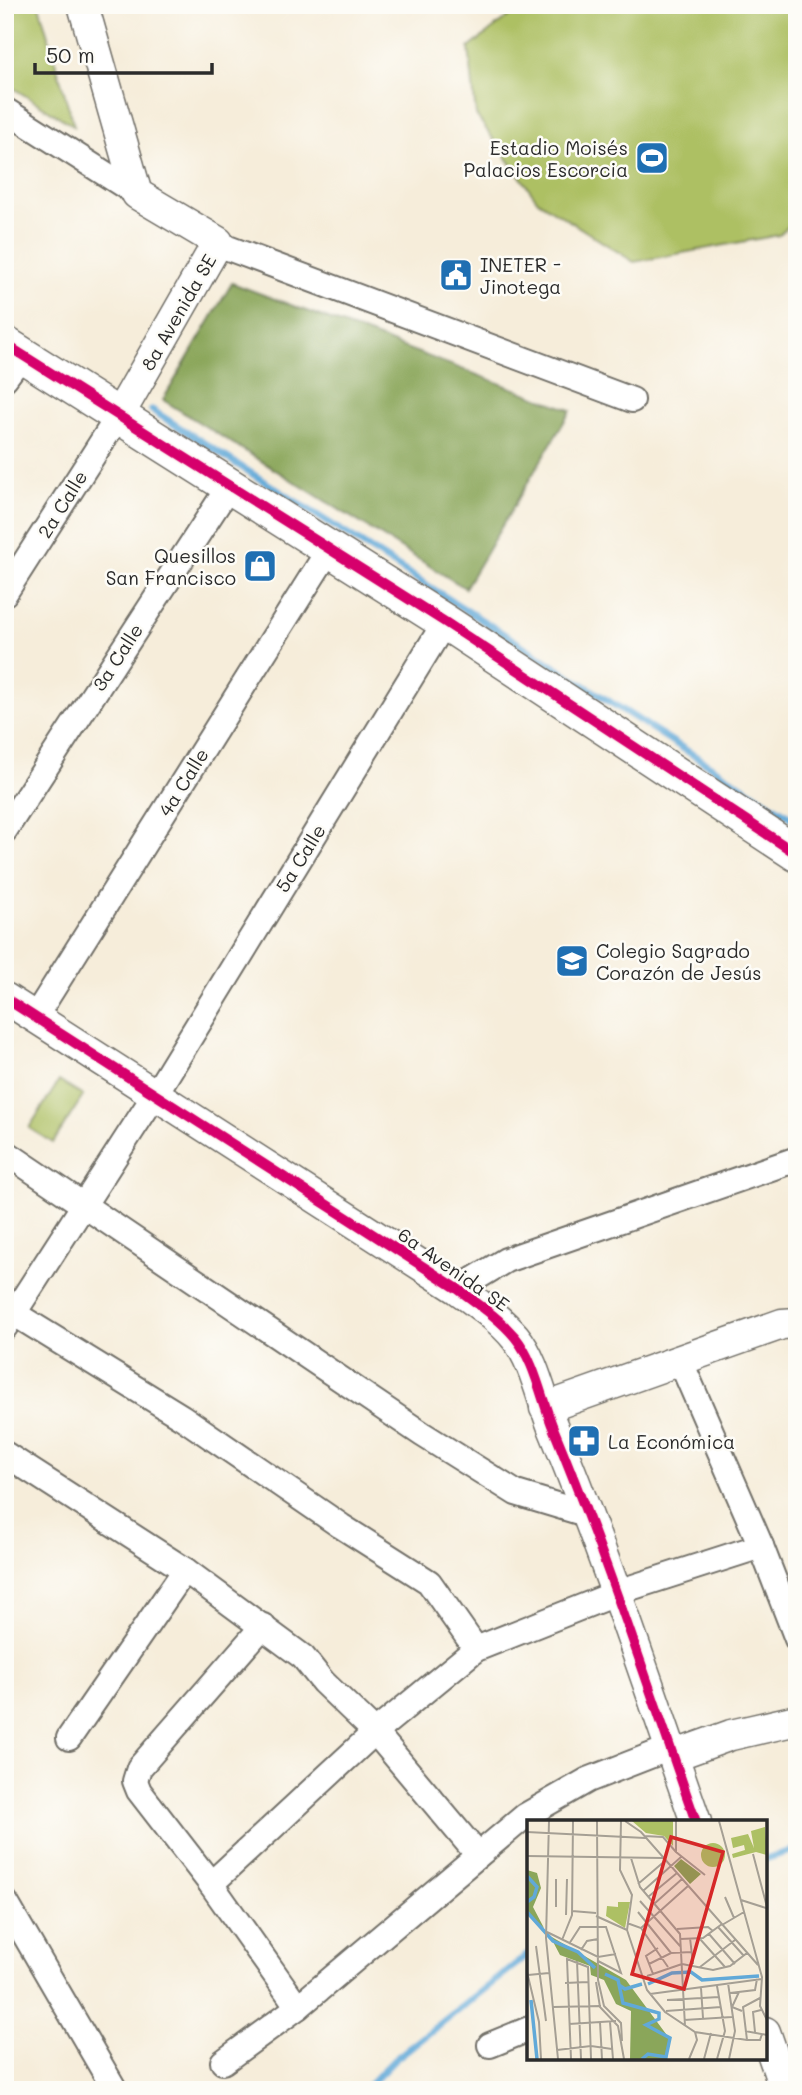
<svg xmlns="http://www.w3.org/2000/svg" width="802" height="2095" viewBox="0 0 802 2095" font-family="Mali,sans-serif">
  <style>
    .green { fill: #adc064; stroke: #6c7648; stroke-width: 2 }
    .forest { fill: #8aa65a; stroke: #5a6842; stroke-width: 2 }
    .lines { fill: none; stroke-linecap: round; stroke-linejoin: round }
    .stream { stroke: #61a9d8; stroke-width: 7 }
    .minor-casing { stroke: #726f68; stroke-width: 28 }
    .tertiary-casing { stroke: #726f68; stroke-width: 33 }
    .secondary-casing { stroke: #726f68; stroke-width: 38 }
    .minor { stroke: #fff; stroke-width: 24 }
    .tertiary { stroke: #fff; stroke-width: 30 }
    .secondary { stroke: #fff; stroke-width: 35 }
    .cycleway-casing { stroke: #fdfcf7; stroke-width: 15 }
    .cycleway { stroke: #d6006c; stroke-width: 10 }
    .labels { text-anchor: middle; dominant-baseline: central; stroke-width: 5; stroke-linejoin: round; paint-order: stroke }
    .poi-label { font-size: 19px; fill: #2b2b2b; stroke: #fdfcf7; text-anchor: start }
    .street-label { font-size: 19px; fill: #2b2b2b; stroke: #fdfcf7 }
    .inset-river { fill: none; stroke: #61a9d8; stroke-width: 3.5 }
    .inset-road { fill: none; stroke: #a59f94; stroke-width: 2 }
    .view { fill: #d62828; fill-opacity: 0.15; stroke: #d62828; stroke-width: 3.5 }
    .inset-edge { fill: none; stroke: #2b2b2b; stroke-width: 3.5 }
  </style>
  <rect width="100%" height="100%" fill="#fdfcf7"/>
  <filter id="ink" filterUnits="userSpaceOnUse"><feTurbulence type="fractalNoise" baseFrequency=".0143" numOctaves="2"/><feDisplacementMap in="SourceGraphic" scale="14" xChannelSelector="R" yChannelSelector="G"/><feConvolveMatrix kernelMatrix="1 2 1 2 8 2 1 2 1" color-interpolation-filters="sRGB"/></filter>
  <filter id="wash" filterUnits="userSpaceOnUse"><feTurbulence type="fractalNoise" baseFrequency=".00686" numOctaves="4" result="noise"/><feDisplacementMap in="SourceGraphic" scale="28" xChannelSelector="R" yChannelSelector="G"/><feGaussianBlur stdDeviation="1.57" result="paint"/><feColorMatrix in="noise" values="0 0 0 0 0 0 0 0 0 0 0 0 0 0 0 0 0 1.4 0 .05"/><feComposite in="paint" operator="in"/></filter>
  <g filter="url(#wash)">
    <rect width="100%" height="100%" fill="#f6edda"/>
    <!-- green -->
    <g class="green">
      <path d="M5 5H39L74 126 5 83Z"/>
      <path d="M523 5H791L797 13V219L779 235 634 262 538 201 476 115 469 48Z"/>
      <path d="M59 1081 83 1096 53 1143 29 1128Z"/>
    </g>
    <!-- forest -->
    <path class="forest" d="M232 283 571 410 465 588 163 400Z"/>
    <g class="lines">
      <!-- stream -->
      <g class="stream">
        <path d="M152 410 797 821"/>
        <path d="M765 1859 797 1849"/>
        <path d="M365 2090 394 2060 529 1954"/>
      </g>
    </g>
  </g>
  <g filter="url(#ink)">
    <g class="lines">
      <defs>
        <g id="minor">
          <path d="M5 110 137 194"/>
          <path d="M218 242 228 248 632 400"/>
          <path d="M5 378 23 354"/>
          <path d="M5 593 119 415"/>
          <path d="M5 830 230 485"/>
          <path d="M35 1017 330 548"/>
          <path d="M5 1152 422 1434 516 1493 589 1515"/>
          <path d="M458 1289 506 1260 797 1159"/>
          <path d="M5 1308 182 1417 341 1526 429 1582 476 1649"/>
          <path d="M5 1327 156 1093 445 622"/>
          <path d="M680 1360 761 1546 797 1639"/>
          <path d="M5 1454 185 1570 303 1657 323 1682 375 1732 478 1855"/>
          <path d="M263 1626 139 1768 135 1781 139 1791 211 1884 298 2007"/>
          <path d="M69 1738 185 1570"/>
          <path d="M211 1884 375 1732 476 1649 627 1589 761 1546"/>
          <path d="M5 1901 115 2090"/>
          <path d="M490 2045 529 2029"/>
          <path d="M223 2062 298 2007 525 1816 588 1780 670 1748"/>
        </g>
        <g id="tertiary">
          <path d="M83 5 137 194 218 242 119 415"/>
          <path d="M5 998 458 1289C478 1304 499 1318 515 1337 535 1361 542 1402 554 1430 607 1559 650 1691 696 1822"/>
          <path d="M545 1408 782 1324 797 1323"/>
          <path d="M673 1756 731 1735 797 1720"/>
          <path d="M765 2032 785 2090"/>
        </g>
        <path id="secondary" d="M5 344 445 622 797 854"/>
      </defs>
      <!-- minor casing -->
      <use href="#minor" class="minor-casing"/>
      <!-- tertiary casing -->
      <use href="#tertiary" class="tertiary-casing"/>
      <!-- secondary casing -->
      <use href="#secondary" class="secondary-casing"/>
      <!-- minor -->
      <use href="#minor" class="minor"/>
      <!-- tertiary -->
      <use href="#tertiary" class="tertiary"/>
      <!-- secondary -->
      <use href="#secondary" class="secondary"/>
      <defs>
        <g id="cycleway">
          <path d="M5 344 445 622 797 854"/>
          <path d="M5 998 458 1289C478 1304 499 1318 515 1337 535 1361 542 1402 554 1430 607 1559 650 1691 696 1822"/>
        </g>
      </defs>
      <!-- cycleway casing -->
      <use href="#cycleway" class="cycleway-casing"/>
      <!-- cycleway -->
      <use href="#cycleway" class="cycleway"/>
    </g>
  </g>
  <!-- icons -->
  <defs>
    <symbol id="stadium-square" viewBox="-11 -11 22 22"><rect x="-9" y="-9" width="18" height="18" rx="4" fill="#1f6fb2" stroke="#fdfcf7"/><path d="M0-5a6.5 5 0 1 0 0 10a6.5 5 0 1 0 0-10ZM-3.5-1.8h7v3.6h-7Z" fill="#fff"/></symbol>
    <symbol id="civic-square" viewBox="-11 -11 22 22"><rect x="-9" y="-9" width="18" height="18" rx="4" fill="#1f6fb2" stroke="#fdfcf7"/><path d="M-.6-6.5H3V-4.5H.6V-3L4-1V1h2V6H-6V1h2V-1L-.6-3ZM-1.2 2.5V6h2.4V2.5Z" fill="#fff"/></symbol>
    <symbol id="shop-square" viewBox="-11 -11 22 22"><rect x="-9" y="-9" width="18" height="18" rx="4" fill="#1f6fb2" stroke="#fdfcf7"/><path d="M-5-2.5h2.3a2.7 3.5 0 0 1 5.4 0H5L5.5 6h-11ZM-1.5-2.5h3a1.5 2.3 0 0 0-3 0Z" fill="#fff"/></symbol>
    <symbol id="university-square" viewBox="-11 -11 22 22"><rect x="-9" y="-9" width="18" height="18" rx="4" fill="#1f6fb2" stroke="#fdfcf7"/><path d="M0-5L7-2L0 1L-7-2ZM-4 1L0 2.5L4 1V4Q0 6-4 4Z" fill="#fff"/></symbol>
    <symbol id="pharmacy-square" viewBox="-11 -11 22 22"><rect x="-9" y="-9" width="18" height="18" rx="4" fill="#1f6fb2" stroke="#fdfcf7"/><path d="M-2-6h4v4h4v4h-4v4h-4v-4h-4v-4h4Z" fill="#fff"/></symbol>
  </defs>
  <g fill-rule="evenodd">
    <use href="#stadium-square" x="633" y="139" width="38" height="38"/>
    <use href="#civic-square" x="437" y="256" width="38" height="38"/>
    <use href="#shop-square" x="241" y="547" width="38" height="38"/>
    <use href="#university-square" x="553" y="942" width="38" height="38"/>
    <use href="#pharmacy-square" x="565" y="1422" width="38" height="38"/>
  </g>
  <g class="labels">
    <!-- poi labels -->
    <g class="poi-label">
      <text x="628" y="147" text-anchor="end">Estadio Moisés<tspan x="628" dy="22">Palacios Escorcia</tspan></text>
      <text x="480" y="264">INETER -<tspan x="480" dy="22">Jinotega</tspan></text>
      <text x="236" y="555" text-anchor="end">Quesillos<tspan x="236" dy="22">San Francisco</tspan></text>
      <text x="596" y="950">Colegio Sagrado<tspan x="596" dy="22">Corazón de Jesús</tspan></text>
      <text x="608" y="1441">La Económica</text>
    </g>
    <!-- street labels -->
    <g class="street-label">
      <text transform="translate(178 312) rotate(-60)">8a Avenida SE</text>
      <text transform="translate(62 504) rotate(-58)">2a Calle</text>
      <text transform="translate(117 657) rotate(-57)">3a Calle</text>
      <text transform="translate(183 782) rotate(-58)">4a Calle</text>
      <text transform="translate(300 858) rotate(-58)">5a Calle</text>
      <text transform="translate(454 1269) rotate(35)">6a Avenida SE</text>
    </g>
  </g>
  <!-- overview -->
  <g transform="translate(527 1820)">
    <rect width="240" height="240" fill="#f6edda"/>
    <path d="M105 1H146V26L137 16 119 13ZM238 7 240 35 229 32 206 38 205 34 218 30 217 25 206 28 204 18 221 14 227 28 224 11ZM174 35a12 12 0 1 1 24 0a12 12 0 1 1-24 0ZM91 82H103L98 108 79 96 80 86 91 87Z" fill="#adc064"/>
    <path d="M154 39 174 54 163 64 147 46ZM0 50 10 53 14 68 6 87 17 108 0 95ZM23 116 99 160 142 218 140 239H103L104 191 89 184 77 160 64 155 63 146 33 135Z" fill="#8aa65a"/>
    <path class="inset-river" d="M0 56 10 67 7 77 0 82M0 92 26 121 51 132 68 148M78 154 91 160 96 183 132 193V199L119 205 143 218 139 237 121 234 115 239M121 164 145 153 164 152 175 160 232 156M92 165 98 169 115 164M4 180 10 239"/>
    <path class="inset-road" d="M22 1 19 118 31 239M70 1 71 160 77 186 94 203 95 221M94 1 93 50 105 75 100 110 120 170 138 192 168 212 220 220H233L235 214M98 1 114 12 231 145M149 1V32L178 55M192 1 235 157 233 186 240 200M0 12 118 18M117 16 136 17 149 32M226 34 240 87M0 36 136 38M104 38 113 67 153 114 158 206M111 64 139 40M116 71 154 37M121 77 150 53M198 77 207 98M214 80 239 88M113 81 153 126M127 84 155 59M29 87V59M45 91 69 93M111 92 144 133M39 95 40 59M69 96 100 110M100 103 114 108 141 147M195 105 217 92M191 107 217 136M114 108 161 66M150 109 181 107 186 111M20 112 71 137 89 134M182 114 208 144M163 118 166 144M153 119 176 118 195 104M173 119 198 147M35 120 45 95 46 1M42 124 53 107H79L94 153 71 141M9 126 19 201M54 130 60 121 71 119M50 141 54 239M122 144 144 133 165 132M155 144 186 150 203 146 220 133M173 147 208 120M0 152 12 202 14 239M126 154 119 136 131 128M1 155 22 153M120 156 155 144M69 162 73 187 91 206 97 239M38 163 61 162M201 163 208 211 202 239M174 168 176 198M212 172 205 187 215 191M203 173 228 170 230 159M123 174 235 159M140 180 192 177M26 187 74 186M139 191 194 187M157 200 205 197M73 202 75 239M83 202 86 239M42 204 89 201M218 211 240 215M228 212 226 192 234 190M220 220 216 187 233 178M30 230 64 226 85 229M44 239 40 139 61 147 64 239M162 239 170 220 168 212M177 239 184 213M190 239 198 211 190 166"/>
    <path class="view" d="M144 17 196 32 157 169 105 154Z"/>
    <rect width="240" height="240" class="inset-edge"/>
  </g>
  <!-- margin -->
  <rect width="802" height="2095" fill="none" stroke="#fdfcf7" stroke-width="28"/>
  <!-- scale -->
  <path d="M35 63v10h177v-10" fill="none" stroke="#2b2b2b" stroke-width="3.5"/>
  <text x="46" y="63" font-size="21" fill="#2b2b2b" stroke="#fdfcf7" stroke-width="5" paint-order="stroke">50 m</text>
</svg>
